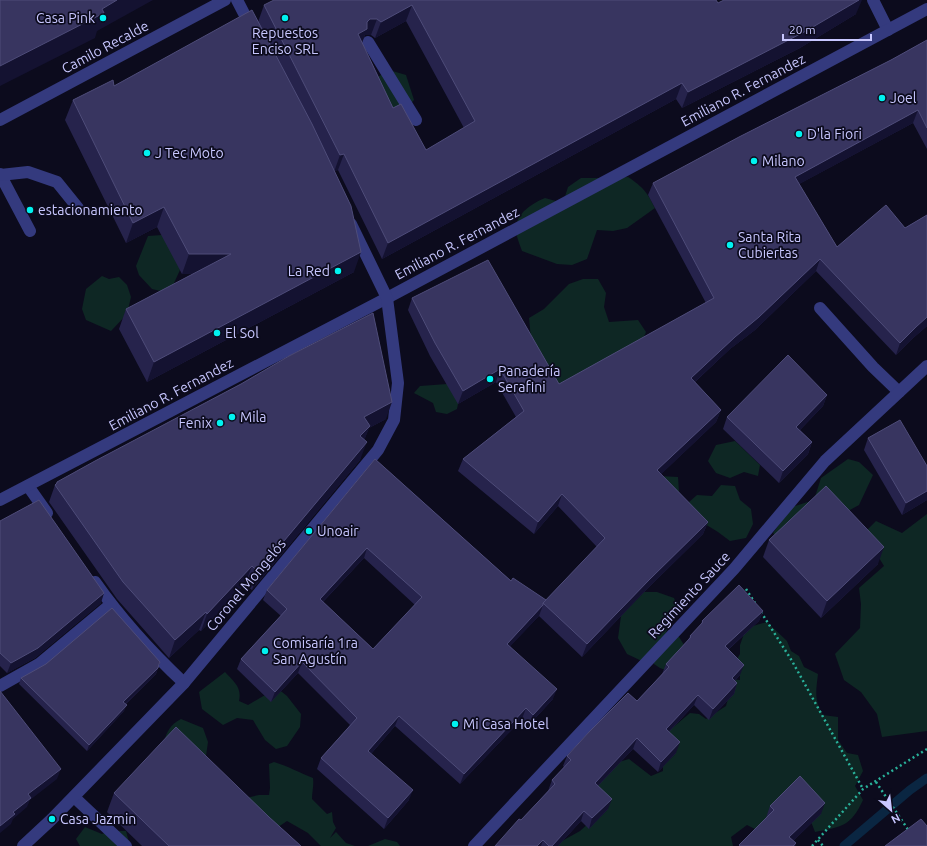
<svg xmlns="http://www.w3.org/2000/svg" width="927" height="846" viewBox="0 0 927 846" font-family="Ubuntu,sans-serif">
  <style>
    .green { fill: #0e2724 }
    .lines { fill: none; stroke-linecap: round; stroke-linejoin: round }
    .stream { stroke: #0a2642; stroke-width: 9 }
    .path { stroke: #29b19a; stroke-width: 2.5; stroke-dasharray: 2 3; stroke-linecap: butt }
    .minor { stroke: #343a7e; stroke-width: 12 }
    .wall { fill: #26234c; fill-rule: evenodd }
    .shaded-wall { fill: #141231 }
    .building { fill: #383560; stroke: #4e4c79; fill-rule: evenodd }
    .poi-dot { fill: #00f2f0; stroke: #0c0b1d; stroke-width: 1.5 }
    .labels { text-anchor: middle; dominant-baseline: central; stroke-width: 3.5; stroke-linejoin: round; paint-order: stroke }
    .poi-label { font-size: 14px; fill: #c8c7ff; stroke: #0c0b1d; text-anchor: start }
    .street-label { font-size: 14px; fill: #c8c7ff; stroke: #0c0b1d }
  </style>
  <rect width="100%" height="100%" fill="#0c0b1d"/>
  <!-- green -->
  <g class="green">
    <path d="M389 70 406 75 414 100 395 121 367 84Z"/>
    <path d="M628 177C643 187 647 192 655 208L627 228 613 231 597 230 587 259 572 265 557 264 522 251C520 245 516 236 516 229 516 213 533 203 545 198L563 203 568 187 581 178H611Z"/>
    <path d="M162 235 176 251 180 270 174 283 173 294 152 289 139 275 136 266 148 236Z"/>
    <path d="M102 276 109 279 119 277 127 285 131 297 127 314 111 331 86 320 82 309 86 289Z"/>
    <path d="M583 279H598L606 293 604 307 609 322 638 320 646 332 638 350 555 396 533 360 529 318 544 309 569 284Z"/>
    <path d="M447 384 458 389V404L457 409 447 414 436 412 433 403 414 393 420 386Z"/>
    <path d="M735 441 760 465 758 476 744 472 730 478 716 473 708 461 716 445Z"/>
    <path d="M848 459 859 462 873 475 859 505 828 522 789 548 773 533 792 507 814 500 821 478Z"/>
    <path d="M659 476 678 477 679 492 688 503 697 495 712 496 721 485 735 486 740 500 751 509 753 524 746 538 730 541 718 532 705 524Z"/>
    <path d="M927 514V731L882 737 877 714 861 692 844 680 835 654 860 628 861 604 859 588 884 566 864 533 876 521 902 533Z"/>
    <path d="M644 592H657L674 598 680 613 669 623 665 636 679 637 684 645 671 672 660 668 654 664 652 657 646 663 627 654 618 638 621 616Z"/>
    <path d="M767 622 787 641 791 651 799 656 804 667 818 674C816 691 814 700 823 715L838 717V740L847 753 858 755 863 771 855 786 863 800C851 826 842 827 815 832L810 819 757 830 747 825 731 837 733 846H553L580 831 599 814 597 781 612 764 629 759 651 776 663 771V753L652 745 690 713 699 714 706 719 726 706 731 688 728 679 740 680V669L737 659 740 654V645L746 628Z"/>
    <path d="M225 672C234 682 242 687 239 701L248 705 277 688 287 696 301 714 300 727 287 746 276 749 265 740 253 720 237 718 223 725 202 709 199 692Z"/>
    <path d="M181 719 203 728 208 742 206 756 164 742C167 731 170 725 181 719Z"/>
    <path d="M274 762C288 766 300 773 313 778 314 786 312 792 312 799L327 814 332 812 333 822 336 828 330 838 336 832 346 843 355 846H321L308 833 287 821 271 832 241 799 259 795H269L270 788 269 764Z"/>
    <path d="M85 827 102 834 110 831H126L130 846H80L76 839Z"/>
    <path d="M385 839 397 842 400 846H368Z"/>
  </g>
  <g class="lines">
    <!-- stream -->
    <path class="stream" d="M844 846 910 790 927 778"/>
    <!-- path -->
    <g class="path">
      <path d="M746 589 755 603"/>
      <path d="M761 612 792 661 863 789"/>
      <path d="M876 782 909 831"/>
      <path d="M818 840 823 846"/>
      <path d="M812 846 863 789 927 749"/>
    </g>
    <!-- minor -->
    <g class="minor">
      <path d="M237 0 252 29"/>
      <path d="M873 0 888 30"/>
      <path d="M368 42 416 120"/>
      <path d="M0 120 225 0"/>
      <path d="M0 174 30 231"/>
      <path d="M0 175 28 172 57 182 78 208"/>
      <path d="M820 308 873 367 899 392"/>
      <path d="M28 486 47 513"/>
      <path d="M0 500 387 298 927 9"/>
      <path d="M95 582C121 619 151 652 184 683"/>
      <path d="M0 686 39 664 111 604"/>
      <path d="M74 797 126 846"/>
      <path d="M23 846 52 819 184 683 378 450 394 420 398 383 387 298 351 224"/>
      <path d="M474 846 734 569 825 461 927 366"/>
    </g>
  </g>
  <!-- wall -->
  <g class="wall">
    <path d="M718 3 856 14 800 48 682 108 676 99 382 259 338 170 334 171 354 272 147 382 119 329 126 309 193 274H182L157 227 126 243 65 120 73 100 114 86 258 22 264 5ZM406 21 464 128 426 150 393 108 362 43 365 35H371L375 38Z"/>
    <path d="M927 40V149L913 123 799 184 837 247 905 228 927 215V326L912 339 896 355 816 271 755 330 730 349 695 382 721 410 716 422 661 474 708 522 703 534 644 592 582 657 539 616 510 646 553 699 529 725 522 719 460 784 395 726 371 754 409 800 384 829 317 769 321 758 350 725 298 673 271 702 237 669 241 659 281 616 263 600 267 590 375 459 511 581 546 600 597 547 558 506 534 534 458 471 463 459 516 417 496 382 458 404 430 356 408 310 412 298 559 384 706 303 648 195 653 183 891 60ZM364 558 415 605 373 649 323 602Z"/>
    <path d="M827 395 823 406 800 430 812 442 808 454 779 483 723 429 727 417Z"/>
    <path d="M386 419 369 428 364 440 360 460 252 590 245 584 201 631 199 630 169 658 117 599 49 502 55 485 57 482Z"/>
    <path d="M868 438 927 466V500L902 515 864 450Z"/>
    <path d="M0 521 101 603 35 658 7 673 0 666Z"/>
    <path d="M769 540 878 564 821 618 763 557Z"/>
    <path d="M763 611 759 621 728 650 740 675 735 681 737 683 734 694 709 720 694 705 669 732 676 753 658 772 633 749 598 786 608 809 589 829 581 821 558 846H495L521 820 548 791 552 780 564 767 563 766 567 756 637 701 662 674 666 664 688 640 690 636 700 626 702 621Z"/>
    <path d="M160 662 156 674 126 704 124 711 87 751 19 684 21 678Z"/>
    <path d="M114 793 269 817 301 846H142L107 812Z"/>
    <path d="M770 806 821 814 793 841 796 843 795 846H739L766 818Z"/>
  </g>
  <!-- shaded-wall -->
  <g class="shaded-wall">
    <path d="M117 0H153L97 31 95 38 0 86V66Z"/>
    <path d="M859 0H862L856 14 800 48 682 108 688 92Z"/>
    <path d="M412 5 406 21 375 38 381 22Z"/>
    <path d="M370 19H377L371 35H365L361 45 358 34Z"/>
    <path d="M682 83 676 99 382 259 388 243Z"/>
    <path d="M918 110 913 123 790 189 795 177Z"/>
    <path d="M344 154 338 170 334 172 340 155Z"/>
    <path d="M164 207 157 227 126 243 133 223Z"/>
    <path d="M361 252 354 272 147 382 154 362Z"/>
    <path d="M189 254H231L224 274H182Z"/>
    <path d="M820 259 816 271 755 330 730 349 686 390 691 378 735 337Z"/>
    <path d="M927 317V326L912 339 896 355 900 343 916 327Z"/>
    <path d="M500 369 496 382 458 404 463 391Z"/>
    <path d="M827 395 823 406 792 438 796 427Z"/>
    <path d="M392 402 386 419 369 428 363 444 354 454 364 417Z"/>
    <path d="M721 410 716 422 653 482 657 470Z"/>
    <path d="M367 442 360 460 252 590 258 572Z"/>
    <path d="M812 442 808 454 779 483 783 471Z"/>
    <path d="M927 491V500L902 515 906 503Z"/>
    <path d="M562 494 558 506 534 534 538 522Z"/>
    <path d="M708 522 703 534 644 592 582 657 587 644 649 580Z"/>
    <path d="M884 547 878 564 821 618 827 601Z"/>
    <path d="M367 548 364 558 316 609 320 599Z"/>
    <path d="M252 566 245 584 201 631 207 614Z"/>
    <path d="M104 593 101 603 35 658 7 673 11 663Z"/>
    <path d="M543 605 539 616 503 654 507 644Z"/>
    <path d="M763 611 759 621 721 656 725 646Z"/>
    <path d="M206 612 199 630 169 658 175 640Z"/>
    <path d="M160 662 156 674 121 708 123 702Z"/>
    <path d="M302 662 298 673 271 702 275 692Z"/>
    <path d="M744 665 740 675 728 688 732 678Z"/>
    <path d="M737 683 734 694 709 720 713 709Z"/>
    <path d="M557 689 553 699 529 725 533 715Z"/>
    <path d="M698 695 694 705 662 739 666 729Z"/>
    <path d="M127 705 124 711 87 751 89 745Z"/>
    <path d="M526 708 522 719 460 784 464 774Z"/>
    <path d="M399 716 395 726 364 762 368 751Z"/>
    <path d="M637 738 633 749 591 793 595 783Z"/>
    <path d="M680 742 676 753 658 772 661 762Z"/>
    <path d="M61 769 57 779 30 800 27 807 13 819 11 824 0 833V826L28 794Z"/>
    <path d="M413 790 409 800 384 829 388 818Z"/>
    <path d="M612 799 608 809 589 829 592 818Z"/>
    <path d="M825 803 821 814 788 846 789 837Z"/>
    <path d="M584 811 581 821 558 846H552Z"/>
    <path d="M543 840 541 846H537Z"/>
  </g>
  <!-- building -->
  <g class="building">
    <path d="M0 0H117L102 9 104 13 0 66Z"/>
    <path d="M274 0H716L718 3 724 0H859L806 31 688 92 682 83 388 243 344 154 340 155 264 5ZM412 5 475 121 426 150 401 104 393 108 358 34 367 29V22L370 19H377L381 22Z"/>
    <path d="M252 10 312 124 351 206 361 252 154 362 126 309 231 254H189L164 207 133 223 73 100 113 80 114 86Z"/>
    <path d="M927 40V128L918 110 795 177 837 247 886 205 905 228 927 215V317L916 327 900 343 820 259 759 317 735 337 691 378 721 410 657 470 708 522 649 580 587 644 543 603 605 538 562 494 538 522 463 459 524 411 500 369 463 391 435 343 412 298 488 260 559 384 714 298 653 183 739 137 891 60Z"/>
    <path d="M373 313 392 402 364 417 370 426 360 436 367 442 258 572 252 566 207 614 206 612 175 640 123 582 55 485 57 483V482L95 461 241 384 289 356Z"/>
    <path d="M788 355 827 395 796 427 812 442 783 471 727 417Z"/>
    <path d="M900 420 927 466V491L906 503 868 438Z"/>
    <path d="M375 459 511 581 513 578 546 600 543 603V605L507 644 557 689 533 715 526 708 464 774 399 716 368 751 413 790 388 818 321 758 357 718 302 662 275 692 241 659 287 609 267 590ZM367 548 422 597 373 649 320 599Z"/>
    <path d="M826 486 884 547 827 601 769 540Z"/>
    <path d="M39 500 104 593 38 648 11 663 0 653V521Z"/>
    <path d="M739 585 763 611 725 646 744 665 732 678 737 683 713 709 698 695 666 729 680 742 661 762 637 738 595 783 612 799 592 818 584 811 552 846H549L543 840 537 846H495L519 819 521 820 555 784 552 780 571 760 567 756 590 731 628 693 637 701 669 667 666 664 691 637 690 636 703 622 702 621Z"/>
    <path d="M112 608 160 662 159 664 158 668 123 702 127 705 89 745 21 678 46 664Z"/>
    <path d="M0 691 61 769 28 794 31 798 13 812 15 814 0 826Z"/>
    <path d="M176 727 269 817 301 846H169L114 793Z"/>
    <path d="M800 776 825 803 789 837 796 843 793 846H740L739 845 774 810 770 806Z"/>
    <path d="M921 819 927 826V846H885Z"/>
  </g>
  <!-- markers -->
  <g class="poi-dot">
    <circle cx="103" cy="18" r="4"/>
    <circle cx="285" cy="18" r="4"/>
    <circle cx="882" cy="98" r="4"/>
    <circle cx="799" cy="134" r="4"/>
    <circle cx="147" cy="153" r="4"/>
    <circle cx="754" cy="161" r="4"/>
    <circle cx="30" cy="210" r="4"/>
    <circle cx="730" cy="245" r="4"/>
    <circle cx="338" cy="271" r="4"/>
    <circle cx="217" cy="333" r="4"/>
    <circle cx="490" cy="379" r="4"/>
    <circle cx="232" cy="417" r="4"/>
    <circle cx="220" cy="423" r="4"/>
    <circle cx="309" cy="531" r="4"/>
    <circle cx="265" cy="651" r="4"/>
    <circle cx="455" cy="724" r="4"/>
    <circle cx="52" cy="819" r="4"/>
  </g>
  <g class="labels">
    <!-- poi labels -->
    <g class="poi-label">
      <text x="95" y="18" text-anchor="end">Casa Pink</text>
      <text x="285" y="33" text-anchor="middle">Repuestos<tspan x="285" dy="16">Enciso SRL</tspan></text>
      <text x="890" y="98">Joel</text>
      <text x="807" y="134">D'la Fiori</text>
      <text x="155" y="153">J Tec Moto</text>
      <text x="762" y="161">Milano</text>
      <text x="38" y="210">estacionamiento</text>
      <text x="738" y="237">Santa Rita<tspan x="738" dy="16">Cubiertas</tspan></text>
      <text x="330" y="271" text-anchor="end">La Red</text>
      <text x="225" y="333">El Sol</text>
      <text x="498" y="371">Panadería<tspan x="498" dy="16">Serafini</tspan></text>
      <text x="240" y="417">Mila</text>
      <text x="212" y="423" text-anchor="end">Fenix</text>
      <text x="317" y="531">Unoair</text>
      <text x="273" y="643">Comisaría 1ra<tspan x="273" dy="16">San Agustín</tspan></text>
      <text x="463" y="724">Mi Casa Hotel</text>
      <text x="60" y="819">Casa Jazmin</text>
    </g>
    <!-- street labels -->
    <g class="street-label">
      <text transform="translate(105 47) rotate(-28)">Camilo Recalde</text>
      <text transform="translate(743 90) rotate(-28)">Emiliano R. Fernandez</text>
      <text transform="translate(457 243) rotate(-28)">Emiliano R. Fernandez</text>
      <text transform="translate(171 394) rotate(-28)">Emiliano R. Fernandez</text>
      <text transform="translate(246 585) rotate(-50)">Coronel Mongelós</text>
      <text transform="translate(689 595) rotate(-47)">Regimiento Sauce</text>
    </g>
  </g>
  <!-- north arrow -->
  <g transform="translate(891 810) rotate(152)" stroke="#0c0b1d" stroke-width="3" paint-order="stroke">
  <path d="M0-3L7 15L0 10L-7 15Z" fill="#c8c7ff"/>
  <text y="-6" font-size="11" font-weight="bold" text-anchor="middle" fill="#c8c7ff">N</text>
  </g>
  <!-- scale -->
  <path d="M783 34v6h88v-6" fill="none" stroke="#c8c7ff" stroke-width="2"/>
  <text x="789" y="34" font-size="12" fill="#c8c7ff" stroke="#0c0b1d" stroke-width="3" paint-order="stroke">20 m</text>
</svg>
